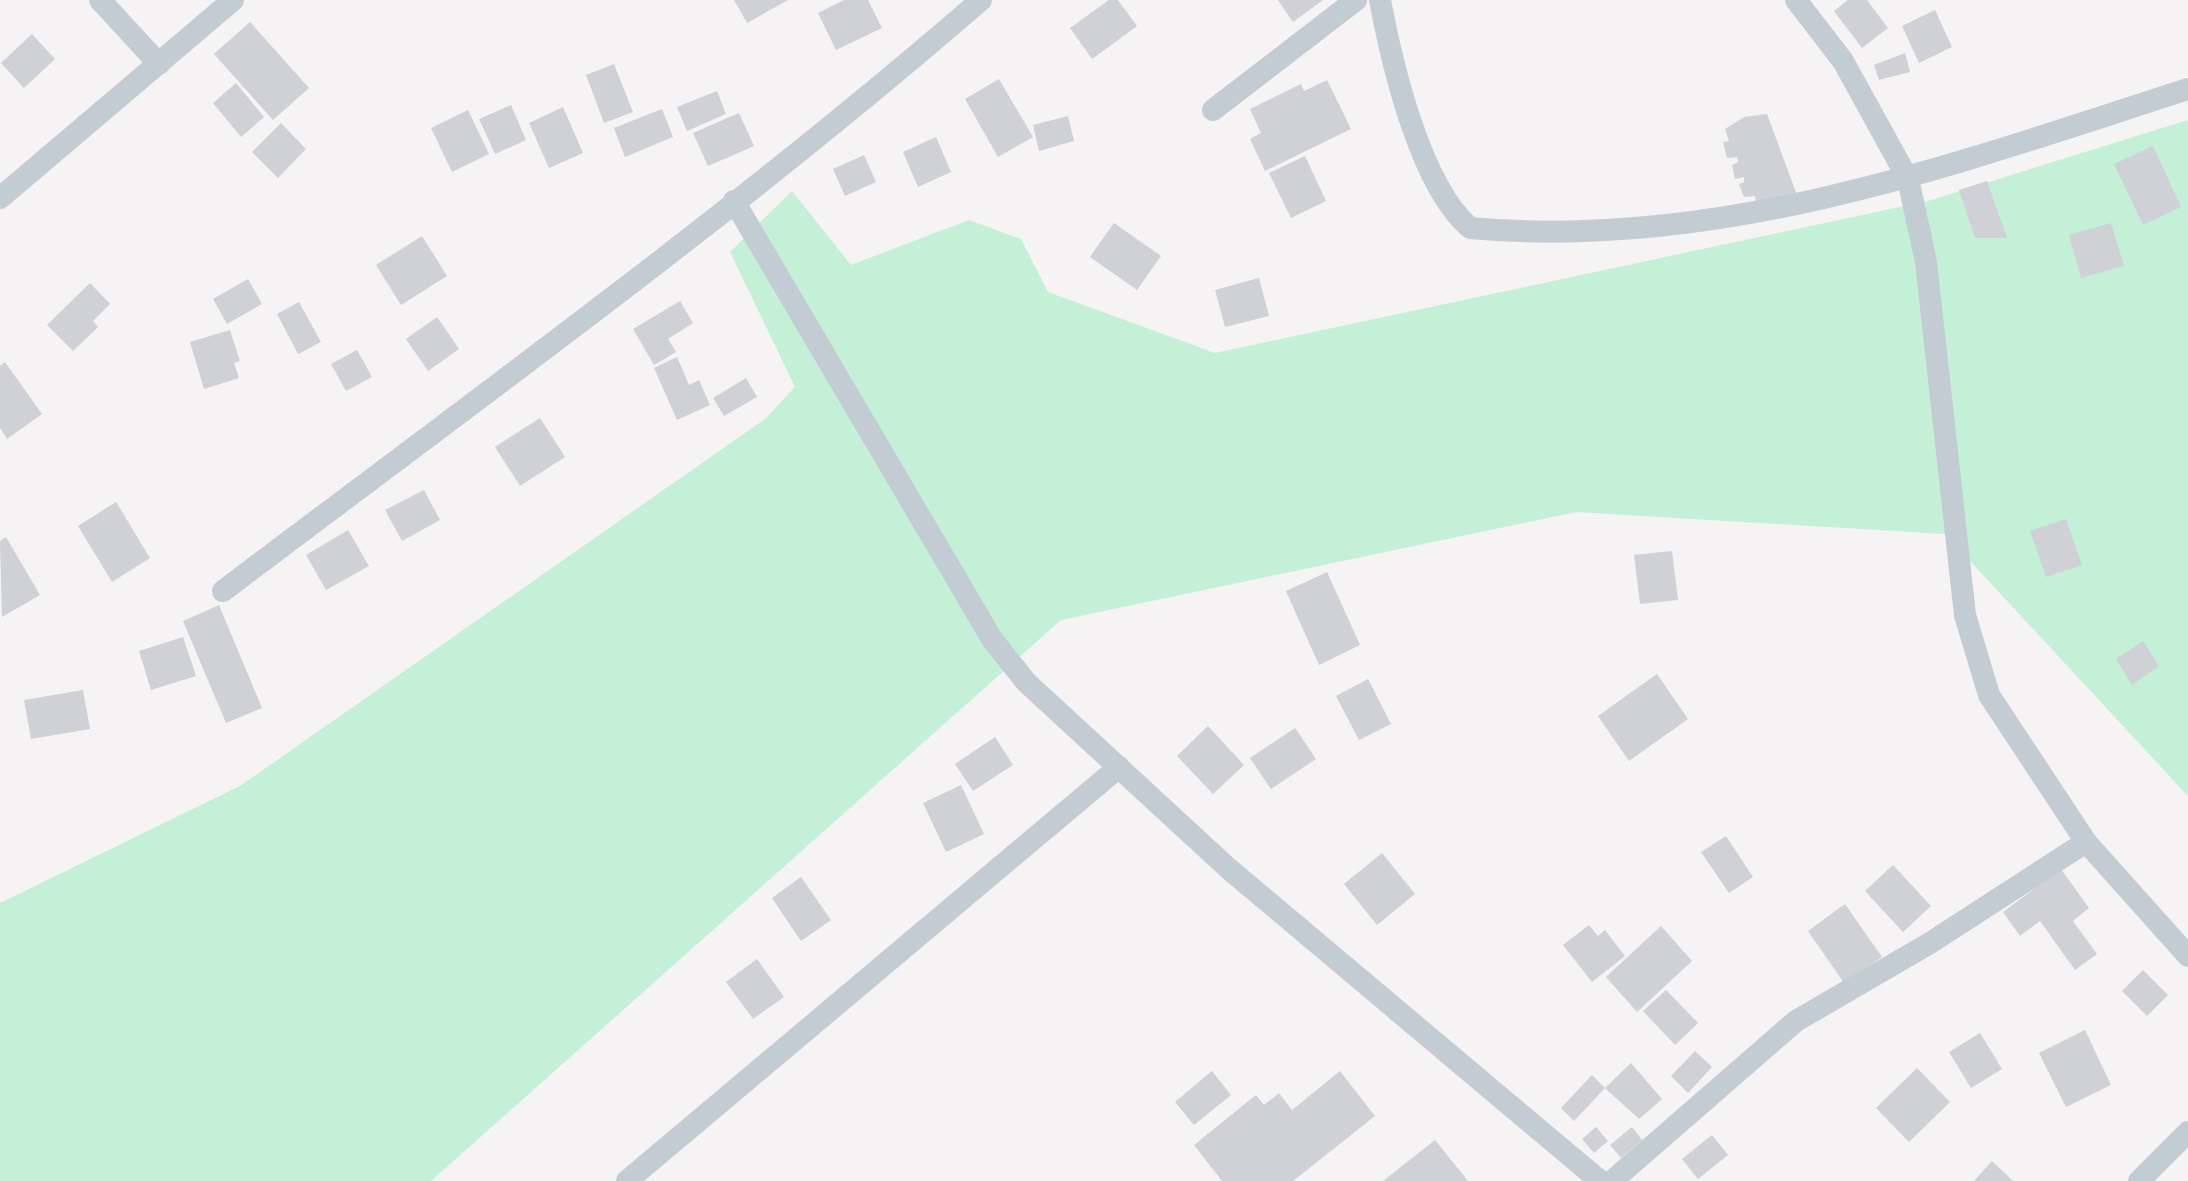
<svg xmlns="http://www.w3.org/2000/svg" width="2188" height="1181" viewBox="0 0 2188 1181" font-family="'Sofia Sans Condensed',sans-serif">
  <style>
    .green { fill: #c3f0d7 }
    .building { fill: #cfd1d7 }
    .lines { fill: none; stroke-linecap: round; stroke-linejoin: round }
    .minor { stroke: #c4ccd3; stroke-width: 22 }
  </style>
  <rect width="100%" height="100%" fill="#f5f3f3"/>
  <!-- green -->
  <path class="green" d="M2188 120V796L1945 534 1576 512 1061 620 431 1181H0V903L240 786 765 419 795 387 730 252 792 191 851 265 969 220 1021 239 1048 292 1215 353 1928 201Z"/>
  <!-- building -->
  <g class="building">
    <path d="M734 0H788L747 23Z"/>
    <path d="M844 0H868L882 28 836 50 818 13Z"/>
    <path d="M1109 0H1118L1137 26 1092 59 1070 28Z"/>
    <path d="M1278 0H1323L1293 22Z"/>
    <path d="M1848 0H1867L1888 28 1862 48 1834 11Z"/>
    <path d="M1935 10 1952 47 1919 63 1902 26Z"/>
    <path d="M250 22 309 88 273 120 214 54Z"/>
    <path d="M32 34 55 59 24 88 1 63Z"/>
    <path d="M1905 53 1910 72 1879 80 1874 65Z"/>
    <path d="M614 64 633 112 604 123 586 75Z"/>
    <path d="M999 79 1033 137 998 157 965 99Z"/>
    <path d="M1327 80 1351 129 1265 171 1250 139 1261 133 1250 109 1301 84 1304 91Z"/>
    <path d="M236 83 264 117 241 137 213 103Z"/>
    <path d="M717 91 726 114 687 131 677 107Z"/>
    <path d="M511 105 526 140 495 154 479 119Z"/>
    <path d="M563 107 583 153 549 168 529 123Z"/>
    <path d="M662 109 673 137 625 157 614 128Z"/>
    <path d="M468 110 489 154 452 172 431 128Z"/>
    <path d="M739 113 754 146 708 166 693 133Z"/>
    <path d="M1767 114 1797 195 1757 206 1755 196 1744 197 1739 184 1744 182V177L1735 179 1732 165 1738 162 1737 157 1727 158 1723 142 1729 141 1725 129 1744 117Z"/>
    <path d="M1068 116 1074 141 1039 151 1033 125Z"/>
    <path d="M281 123 306 149 278 178 252 152Z"/>
    <path d="M936 137 951 172 918 187 903 152Z"/>
    <path d="M2153 146 2181 207 2143 225 2114 164Z"/>
    <path d="M864 155 876 182 845 196 833 169Z"/>
    <path d="M1305 156 1326 201 1291 218 1269 173Z"/>
    <path d="M1987 181 2007 238H1975L1959 190Z"/>
    <path d="M1114 223 1161 256 1137 290 1090 257Z"/>
    <path d="M2111 223 2124 266 2081 278 2069 235Z"/>
    <path d="M422 236 447 276 401 305 376 265Z"/>
    <path d="M1259 278 1269 316 1225 327 1215 290Z"/>
    <path d="M248 279 262 304 227 324 213 299Z"/>
    <path d="M90 283 110 304 93 321 98 327 73 351 47 325Z"/>
    <path d="M680 301 693 323 668 339 676 352 654 365 633 329Z"/>
    <path d="M299 302 321 342 298 354 277 314Z"/>
    <path d="M437 317 459 349 428 371 406 339Z"/>
    <path d="M230 330 240 361 234 363 239 378 204 389 190 342Z"/>
    <path d="M357 350 372 377 346 391 331 364Z"/>
    <path d="M677 357 689 385 699 380 710 405 677 420 654 368Z"/>
    <path d="M5 362 42 414 7 439 0 428V366Z"/>
    <path d="M746 378 757 397 724 416 713 398Z"/>
    <path d="M540 418 565 457 520 486 495 447Z"/>
    <path d="M424 490 440 520 402 541 385 510Z"/>
    <path d="M116 502 150 558 112 582 78 526Z"/>
    <path d="M2066 519 2082 565 2046 577 2030 531Z"/>
    <path d="M348 530 369 566 326 590 306 555Z"/>
    <path d="M6 537 40 595 2 617 0 541Z"/>
    <path d="M1672 551 1678 600 1640 604 1634 555Z"/>
    <path d="M1327 572 1360 645 1319 665 1286 591Z"/>
    <path d="M219 605 262 708 226 723 183 621Z"/>
    <path d="M183 637 196 676 151 690 139 651Z"/>
    <path d="M2143 641 2159 666 2132 685 2116 659Z"/>
    <path d="M1657 674 1688 719 1629 761 1598 716Z"/>
    <path d="M1368 679 1391 724 1359 740 1336 696Z"/>
    <path d="M83 690 90 729 31 739 24 700Z"/>
    <path d="M1208 726 1244 765 1213 794 1177 756Z"/>
    <path d="M1295 728 1316 759 1271 789 1250 758Z"/>
    <path d="M995 737 1013 765 973 791 955 764Z"/>
    <path d="M961 785 984 834 946 852 923 803Z"/>
    <path d="M1726 836 1753 877 1729 893 1701 852Z"/>
    <path d="M1382 853 1415 894 1377 925 1344 884Z"/>
    <path d="M1893 865 1931 906 1903 932 1865 891Z"/>
    <path d="M2061 869 2089 908 2073 921 2097 954 2075 970 2040 921 2020 936 2003 912Z"/>
    <path d="M801 877 831 920 801 941 772 898Z"/>
    <path d="M1845 904 1882 957 1844 983 1808 931Z"/>
    <path d="M1589 925 1598 936 1605 930 1625 956 1592 982 1563 945Z"/>
    <path d="M1661 926 1692 961 1637 1012 1606 977Z"/>
    <path d="M757 959 784 997 753 1019 726 982Z"/>
    <path d="M2143 970 2168 995 2147 1016 2122 991Z"/>
    <path d="M1666 990 1698 1023 1675 1045 1643 1011Z"/>
    <path d="M2085 1030 2111 1085 2066 1107 2039 1053Z"/>
    <path d="M1980 1033 2002 1069 1971 1088 1949 1052Z"/>
    <path d="M1695 1051 1712 1067 1688 1093 1671 1076Z"/>
    <path d="M1631 1063 1662 1099 1639 1119 1605 1088 1574 1121 1561 1108 1592 1075 1605 1088Z"/>
    <path d="M1917 1068 1950 1102 1909 1142 1876 1108Z"/>
    <path d="M1212 1071 1231 1095 1194 1125 1175 1102Z"/>
    <path d="M1340 1071 1375 1116 1293 1181H1222L1194 1145 1256 1095 1264 1105 1279 1093 1292 1110Z"/>
    <path d="M1596 1127 1608 1141 1594 1153 1582 1139Z"/>
    <path d="M1632 1127 1642 1140 1621 1158 1610 1145Z"/>
    <path d="M1712 1135 1728 1155 1698 1179 1682 1159Z"/>
    <path d="M1435 1140 1468 1181H1383Z"/>
    <path d="M1992 1161 2013 1181H1974Z"/>
  </g>
  <g class="lines">
    <!-- minor -->
    <g class="minor">
      <path d="M100 0 159 64"/>
      <path d="M1380 0C1392 64 1420 185 1470 228 1719 251 1955 164 2188 89"/>
      <path d="M1796 0 1843 61 1908 179 1926 262 1965 615 1989 695 2086 842 2188 956"/>
      <path d="M1213 110 1356 0"/>
      <path d="M0 198 233 0"/>
      <path d="M734 201 992 639 1026 682 1229 869 1600 1181"/>
      <path d="M223 591C478 398 739 210 981 0"/>
      <path d="M627 1181 1119 767"/>
      <path d="M1612 1181 1796 1021 1930 943 2086 842"/>
      <path d="M2139 1181 2188 1132"/>
    </g>
  </g>
</svg>
